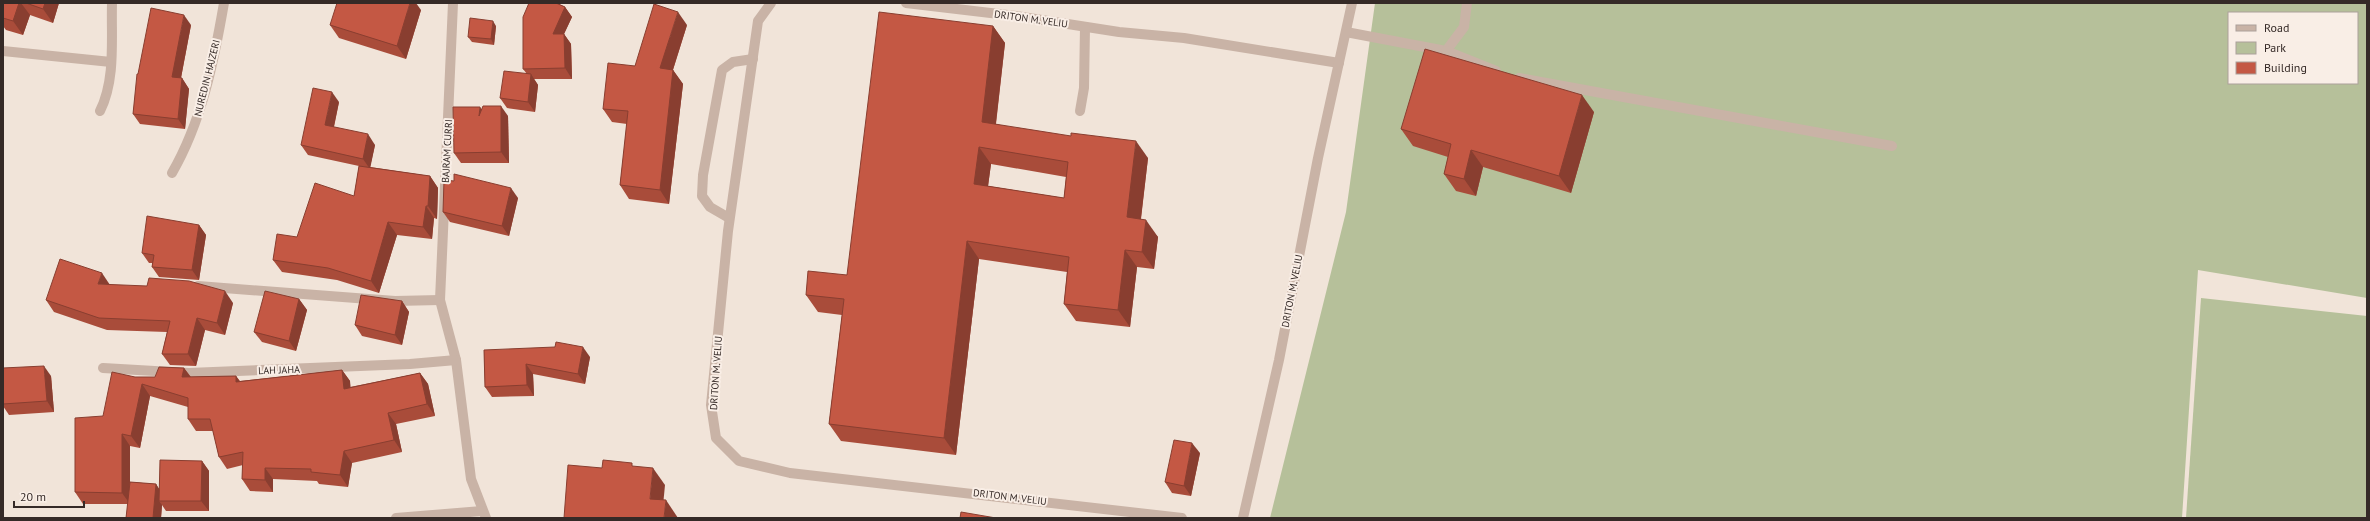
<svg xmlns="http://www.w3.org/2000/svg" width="2370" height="521" viewBox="0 0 2370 521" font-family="'PT Sans',sans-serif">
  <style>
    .green { fill: #b6c09a; fill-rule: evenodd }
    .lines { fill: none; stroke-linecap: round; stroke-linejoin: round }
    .minor { stroke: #c9b3a6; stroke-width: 10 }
    .wall { fill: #a94c3a; fill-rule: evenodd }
    .shaded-wall { fill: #893e30 }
    .building { fill: #c45844; stroke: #893e30; fill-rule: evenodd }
    .labels { text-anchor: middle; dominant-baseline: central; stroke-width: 4; stroke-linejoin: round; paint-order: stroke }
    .street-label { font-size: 10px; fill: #352a27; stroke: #f9eee6 }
  </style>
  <rect width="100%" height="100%" fill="#f1e4d9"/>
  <!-- green -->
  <g class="green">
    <path d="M1375 3H2367V298L2198 270 2182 518H1270L1346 212ZM2229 13H2357V83H2229Z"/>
    <path d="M2201 298 2367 316V518H2186Z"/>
  </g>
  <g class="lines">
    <!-- minor -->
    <g class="minor">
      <path d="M453 3 440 300 456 360 471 479 486 518"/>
      <path d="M771 3 758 21 728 231 711 405 716 438 739 461 790 473 1182 518"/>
      <path d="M906 3 1016 16 1119 32 1184 38 1339 63"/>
      <path d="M1346 32 1446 51 1464 27 1467 3"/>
      <path d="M3 51 111 62"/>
      <path d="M1446 51 1496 71"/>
      <path d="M1519 78 1892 146"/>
      <path d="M100 111C116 79 111 38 112 3"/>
      <path d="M1080 111 1084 88 1085 27"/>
      <path d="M172 173C202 121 214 61 224 3"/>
      <path d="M729 218 710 207 702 196 703 175 722 70 733 62 753 59"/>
      <path d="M198 286 395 301 440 300"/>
      <path d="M103 368 189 373 410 364 456 360"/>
      <path d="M396 518 482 511"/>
      <path d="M1243 518 1279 360 1318 158 1352 3"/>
    </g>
  </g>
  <!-- wall -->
  <g class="wall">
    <path d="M3 3H59L53 23 30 15 23 35 6 30 3 26Z"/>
    <path d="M559 3V4L565 7 572 17 564 34 571 44 572 79H534L538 85 535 112 507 108 500 98 527 74 523 69Z"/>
    <path d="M421 10 406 59 339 38 330 25Z"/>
    <path d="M191 25 181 78H182L189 89 185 129 140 124 133 114 138 74Z"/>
    <path d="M687 25 673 70 683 84 669 204 629 199 620 185 627 124 612 122 603 109 635 66Z"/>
    <path d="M496 26 494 45 472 42 468 37Z"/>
    <path d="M993 26 1005 43 996 124 1148 158 1141 219 1158 237 1154 269 1137 267 1130 327 1076 321 1064 304 1067 272 979 259 956 455 841 441 829 424 842 315 818 312 806 295 847 275ZM991 164 1066 177 1064 198 988 186Z"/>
    <path d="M339 102 334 127 375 145 370 167 430 176 438 188 437 219 434 218 432 239 397 235 379 293 337 280 282 272 273 260 297 237 354 196 359 166 308 155 301 145Z"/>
    <path d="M482 109 508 116 509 163H461L454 153Z"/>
    <path d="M1594 112 1571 193 1483 167 1476 196 1456 191 1444 174 1448 157 1413 146 1401 129Z"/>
    <path d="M454 181 518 198 509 236 450 222 443 212Z"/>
    <path d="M199 225 206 235 199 280 159 277 152 267V263H149L142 253Z"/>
    <path d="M110 285 233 303 225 335 205 330 196 366 170 365 162 354 167 332 107 330 54 312 46 300Z"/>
    <path d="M299 299 307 310 296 351 262 342 254 332Z"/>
    <path d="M402 301 409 312 402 345 362 336 355 325Z"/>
    <path d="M484 350 590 357 585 384 533 374 534 396 492 397 485 387Z"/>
    <path d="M3 368 51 376 54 412 9 415 3 406Z"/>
    <path d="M184 368 191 377 236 376 240 381 342 370 350 381V387L420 373 428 384 435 416 396 424 402 452 352 463 348 487 319 484 317 481 273 479V492L250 491 242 479 243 465 227 469 219 457 213 431H196L188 419V407L150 396 140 448 130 446V482L156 484 159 489 202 461 209 471V511H166L162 505 161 518H126L128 504H83L75 492 103 416 135 377H155Z"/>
    <path d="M1200 453 1191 496 1172 493 1165 482Z"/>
  </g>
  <!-- shaded-wall -->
  <g class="shaded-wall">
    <path d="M19 3H21L30 15 23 35 13 21Z"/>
    <path d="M45 3H59L53 23 43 9Z"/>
    <path d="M410 3H416L421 10 406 59 397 46Z"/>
    <path d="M565 7 572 17 564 34 571 44 572 79 565 68 553 34Z"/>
    <path d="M678 12 687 25 669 82 660 68Z"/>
    <path d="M184 15 191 25 179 88 172 77Z"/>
    <path d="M493 21 496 26 494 45 491 39Z"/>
    <path d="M993 26 1005 43 994 139 982 122Z"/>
    <path d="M673 70 683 84 669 204 660 190Z"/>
    <path d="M531 74 538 85 535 112 528 102Z"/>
    <path d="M182 78 189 89 185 129 178 119Z"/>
    <path d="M332 92 339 102 332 135 325 125Z"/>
    <path d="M1582 95 1594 112 1571 193 1559 176Z"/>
    <path d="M501 106 508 116 509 163 501 152Z"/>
    <path d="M480 107 487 117 479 116Z"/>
    <path d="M368 134 375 145 370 169 363 159Z"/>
    <path d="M1136 141 1148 158 1139 234 1127 217Z"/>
    <path d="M979 147 991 164 986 201 974 184Z"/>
    <path d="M1471 150 1483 167 1476 196 1464 179Z"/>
    <path d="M430 176 438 188 437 219 428 206Z"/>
    <path d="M511 188 518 198 509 236 502 226Z"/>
    <path d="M426 206 434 218 432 239 423 227Z"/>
    <path d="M1146 220 1158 237 1154 269 1142 252Z"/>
    <path d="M388 222 397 235 379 293 371 281Z"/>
    <path d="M199 225 206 235 199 280 192 270Z"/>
    <path d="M967 241 979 259 956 455 944 438Z"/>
    <path d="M1125 250 1137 267 1130 327 1118 310Z"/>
    <path d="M102 273 110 285 98 284Z"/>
    <path d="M225 291 233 303 225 335 217 323Z"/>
    <path d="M299 299 307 310 296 351 289 341Z"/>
    <path d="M402 301 409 312 402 345 395 335Z"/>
    <path d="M197 318 205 330 196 366 188 354Z"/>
    <path d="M583 347 590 357 585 384 578 374Z"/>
    <path d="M526 364 533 374 534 396 527 385Z"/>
    <path d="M44 366 51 376 54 412 47 401Z"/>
    <path d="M184 368 192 379 182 377Z"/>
    <path d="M342 370 350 381 352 400 344 389Z"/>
    <path d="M420 373 428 384 435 416 427 404Z"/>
    <path d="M236 376 244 388 236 382Z"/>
    <path d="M142 384 150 396 140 448 131 436Z"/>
    <path d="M388 413 396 424 402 452 394 440Z"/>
    <path d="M122 434 130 446V504L122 493Z"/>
    <path d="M1192 443 1200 453 1191 496 1184 486Z"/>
    <path d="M344 451 352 463 348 487 340 475Z"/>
    <path d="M202 461 209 471V511L201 501Z"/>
    <path d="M265 468 273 479V492L265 480Z"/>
    <path d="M653 468 665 485 662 516 650 499Z"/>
    <path d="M156 484 163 495 159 501 162 505 161 518H153Z"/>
    <path d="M666 500 678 518H664Z"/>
  </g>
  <!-- building -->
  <g class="building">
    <path d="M3 3H19L13 21 3 18Z"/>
    <path d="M26 3H45L43 9Z"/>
    <path d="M337 3H410L397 46 330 25Z"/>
    <path d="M529 3H556L565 7 553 34H564L565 68 523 69V17Z"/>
    <path d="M654 4 678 12 660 68 673 70 660 190 620 185 628 111 603 109 608 63 635 66Z"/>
    <path d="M151 8 184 15 172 77 182 78 178 119 133 114 137 74H138Z"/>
    <path d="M879 12 993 26 982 122 1071 136V133L1136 141 1127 217 1146 220 1142 252 1125 250 1118 310 1064 304 1069 257 967 241 944 438 829 424 844 299 806 295 808 271 847 275ZM979 147 1068 162 1064 198 974 184Z"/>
    <path d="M470 18 493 21 491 39 468 37Z"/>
    <path d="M1425 49 1582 95 1559 176 1471 150 1464 179 1444 174 1451 144 1401 129Z"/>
    <path d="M504 71 531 74 528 102 500 98Z"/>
    <path d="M313 88 332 92 325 125 368 134 363 159 301 145Z"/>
    <path d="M483 106H501V152L454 153 453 107H480L479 116Z"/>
    <path d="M359 166 430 176 428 206H426L423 227 388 222 371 281 328 268 273 260 277 234 297 237 315 183 354 196Z"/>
    <path d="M454 174 511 188 502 226 443 212 444 180 454 181Z"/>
    <path d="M147 216 199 225 192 270 152 267 154 255 142 253Z"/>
    <path d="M60 259 102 273 98 284 147 286 149 278 189 281 225 291 217 323 197 318 188 354H162L170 321 99 318 46 300Z"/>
    <path d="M265 291 299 299 289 341 254 332Z"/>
    <path d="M361 295 402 301 395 335 355 325Z"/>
    <path d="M556 342 583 347 578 374 526 364 527 385 485 387 484 350 555 347Z"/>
    <path d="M44 366 47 401 3 404V368Z"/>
    <path d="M159 367 184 368 182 377 236 376V382L342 370 344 389 420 373 427 404 388 413 394 440 344 451 340 475 311 472V469L265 468V480L242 479 243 452 219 457 210 419H188V398L142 384 131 436 122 434V493L75 492V418L103 416 112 372 135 377H155Z"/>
    <path d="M1174 440 1192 443 1184 486 1165 482Z"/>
    <path d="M160 460 202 461 201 501H159Z"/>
    <path d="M603 460 632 463V466L653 468 650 499 666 500 664 518H564L568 465 602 468Z"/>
    <path d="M130 482 156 484 153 518H126Z"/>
    <path d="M961 512 996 518H960Z"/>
  </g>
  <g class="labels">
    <!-- street labels -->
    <g class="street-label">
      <text transform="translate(1031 19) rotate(8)">DRITON M. VELIU</text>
      <text transform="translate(207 78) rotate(-76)">NUREDIN HAJZERI</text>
      <text transform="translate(447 151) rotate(-87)">BAJRAM CURRI</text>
      <text transform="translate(1292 291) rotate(-79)">DRITON M. VELIU</text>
      <text transform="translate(279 370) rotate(-2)">LAH JAHA</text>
      <text transform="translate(716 373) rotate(-86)">DRITON M. VELIU</text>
      <text transform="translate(1010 497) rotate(7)">DRITON M. VELIU</text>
    </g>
  </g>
  <!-- border -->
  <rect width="2370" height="521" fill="none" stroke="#352a27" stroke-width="8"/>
  <!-- legend -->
  <rect x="2228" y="12" width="130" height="72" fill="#f9eee6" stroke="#aba09a"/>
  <rect x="2236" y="25" width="20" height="6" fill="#c9b3a6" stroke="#aba09a"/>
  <text x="2264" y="32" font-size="12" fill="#352a27">Road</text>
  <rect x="2236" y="42" width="20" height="12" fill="#b6c09a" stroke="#aba09a"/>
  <text x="2264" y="52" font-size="12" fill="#352a27">Park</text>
  <rect x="2236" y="62" width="20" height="12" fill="#c45844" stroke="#aba09a"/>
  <text x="2264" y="72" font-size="12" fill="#352a27">Building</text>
  <!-- scale -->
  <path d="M14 501v6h70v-6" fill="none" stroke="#352a27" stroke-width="2"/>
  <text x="20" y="501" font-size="12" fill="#352a27" stroke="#f9eee6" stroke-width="3" paint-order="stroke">20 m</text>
</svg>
